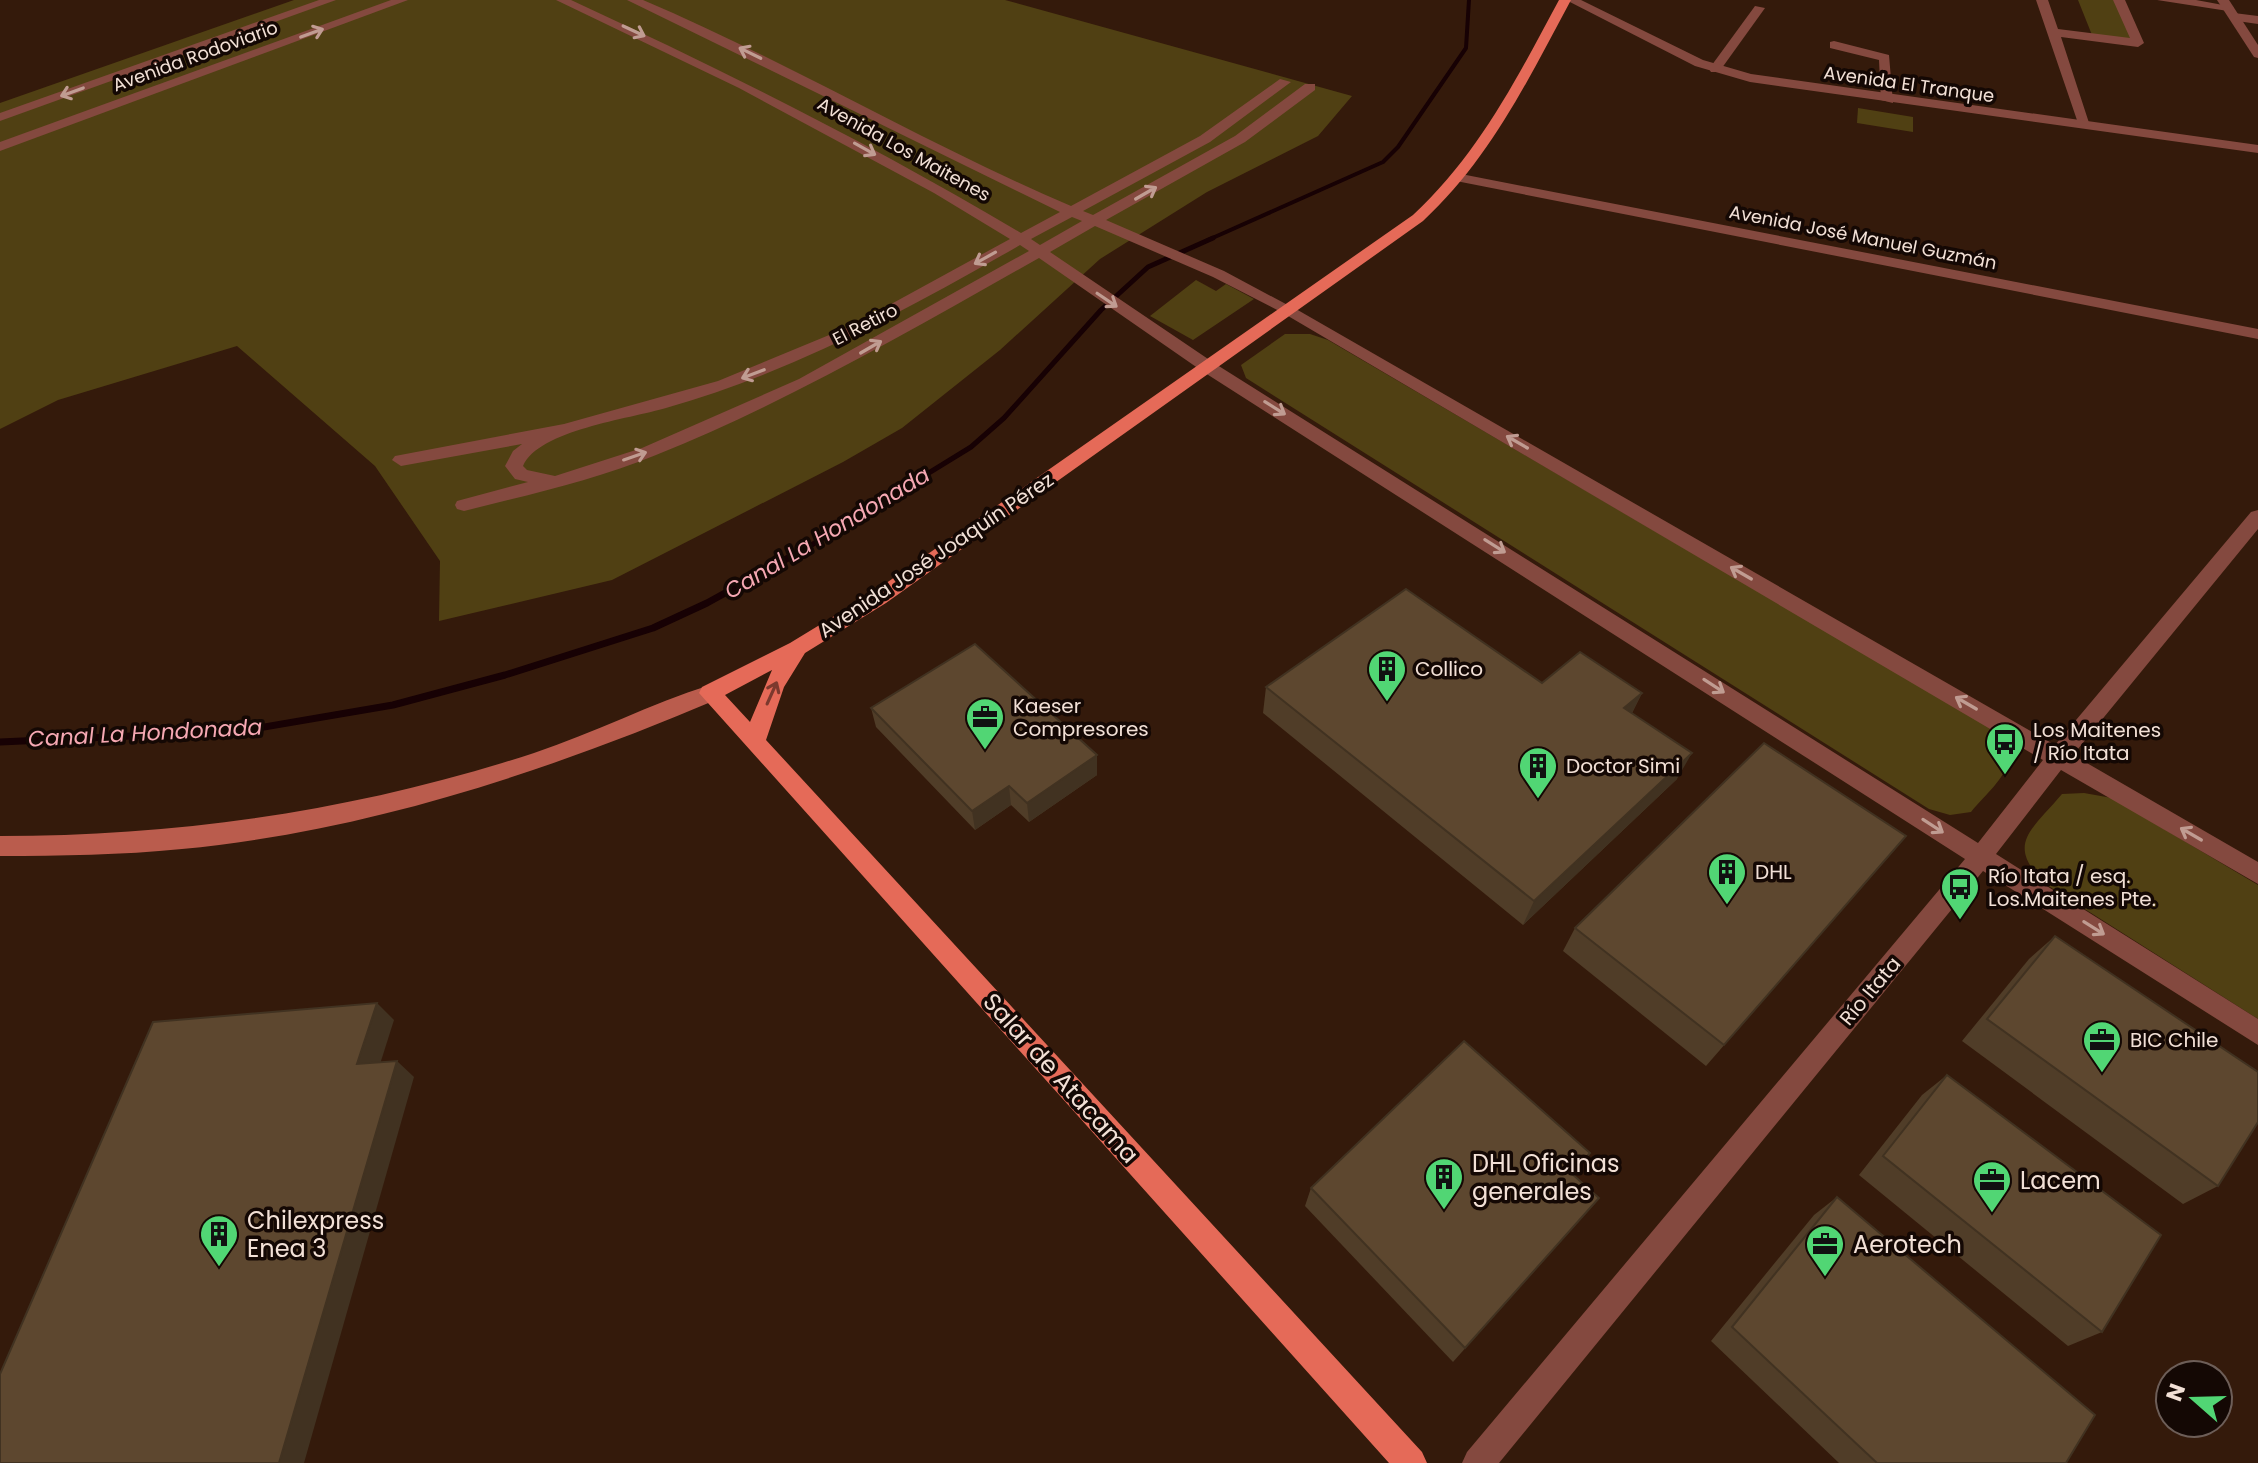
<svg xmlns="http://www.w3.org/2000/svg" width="2258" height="1463" viewBox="0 0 2258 1463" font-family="Poppins,sans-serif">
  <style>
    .green { fill: #504013 }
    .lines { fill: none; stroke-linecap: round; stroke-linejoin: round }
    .stream-far2 { stroke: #170104; stroke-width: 4 }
    .stream-far1 { stroke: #170104; stroke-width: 5 }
    .stream { stroke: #170104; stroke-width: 7 }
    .minor { fill: #84493f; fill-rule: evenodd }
    .tertiary { fill: #84493f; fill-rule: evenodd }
    .secondary { fill: #ba5c4d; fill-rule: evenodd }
    .primary { fill: #e56a58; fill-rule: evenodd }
    .wall { fill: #503d28 }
    .shaded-wall { fill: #413221 }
    .building { fill: #5d472f; stroke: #413221; stroke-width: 2 }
    .oneway { stroke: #c09c92 }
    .oneway2 { stroke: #7c392e }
    .labels { text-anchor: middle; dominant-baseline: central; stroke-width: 7; stroke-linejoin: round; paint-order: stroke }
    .far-street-label { font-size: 18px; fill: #f2e0d6; stroke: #140804 }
    .street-label { font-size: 20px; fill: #f2e0d6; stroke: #140804 }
    .poi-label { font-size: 20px; fill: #f2e0d6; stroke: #140804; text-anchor: start }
    .water-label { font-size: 22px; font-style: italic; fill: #f6a8b3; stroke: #140804 }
    .near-street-label { font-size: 24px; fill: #f2e0d6; stroke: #140804 }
    .near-poi-label { font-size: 24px; fill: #f2e0d6; stroke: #140804; text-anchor: start }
  </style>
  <rect width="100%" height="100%" fill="#341a0b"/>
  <!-- green -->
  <g class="green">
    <path d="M294 0H1005L1352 96 1318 136 1207 192 1100 259 1000 350 902 428 843 462 612 580 439 621 440 561 375 466 237 346 58 400 0 429V103Z"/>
    <path d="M2078 0H2116L2133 40 2092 35Z"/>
    <path d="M1858 108 1913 117V132L1857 123Z"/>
    <path d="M1196 280 1216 291 1226 284 1254 299 1193 340 1150 316Z"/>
    <path d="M1285 334H1310L1328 340 1990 727C2030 760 1996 782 1971 812L1950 815 1929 809 1246 378 1241 365Z"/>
    <path d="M2084 793 2112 798 2258 885V1019L2047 885C2004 844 2031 831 2062 794Z"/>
  </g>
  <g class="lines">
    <!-- stream-far2 -->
    <path class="stream-far2" d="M1208 240 1383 162 1398 147 1466 48 1469 0"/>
    <!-- stream-far1 -->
    <path class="stream-far1" d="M805 549 971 447 1004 418 1101 310 1148 267 1213 238"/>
    <!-- stream -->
    <path class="stream" d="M0 742 241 731 393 705 505 675 653 628 707 603 808 547"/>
    <!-- minor -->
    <g class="minor">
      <path d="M319 0H336L0 121V113Z"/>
      <path d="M391 0H408L0 151V142Z"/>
      <path d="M556 0H571C725 71 875 146 1021 233L1060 212 627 0H643C789 62 925 144 1071 206L1200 136 1280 79 1291 82 1210 142 1083 211 1093 215 1235 136 1305 84H1315V90L1245 142 1106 220 1224 271 1297 310 1283 313 1213 277 1095 226 1050 252 1214 363V371H1202L1039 258C913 329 790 401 656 455 595 480 528 495 464 511L457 509 455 505 457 501 528 482 515 479 505 466 513 451 522 444 401 466 392 460 395 456 564 424 718 381 851 326 1010 239 934 193 739 88ZM1072 217 1082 221 1040 245 1031 239ZM1020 245 1029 251 799 379 642 448 555 476 527 470 523 466C539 430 629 419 666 408 793 372 907 310 1020 245Z"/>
      <path d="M2036 0H2048L2058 29 2130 38 2113 0H2125L2144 43 2138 47 2061 37 2091 129 2079 126Z"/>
      <path d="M2157 0H2196L2234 7 2228 11Z"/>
      <path d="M1755 6 1765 8 1719 72H1711L1709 69Z"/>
      <path d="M2234 13 2258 16V24L2230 20V14Z"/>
      <path d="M1834 41 1889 55 1893 103 1881 100 1879 60 1830 48V42Z"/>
    </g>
    <!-- tertiary -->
    <g class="tertiary">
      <path d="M1566 0H1581L1703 60 1751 74 2258 145V153L1750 82 1695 66Z"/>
      <path d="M2217 0H2229L2258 45V58L2254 57Z"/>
      <path d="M1461 174 2258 329V339L1456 181 1454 178Z"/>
      <path d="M1289 305 2055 745 2251 512 2258 510V529L2073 755 2258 862V884L2061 770 1996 854 2258 1019V1045L1983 871 1499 1463H1462L1467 1452 1965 859 1202 371V363H1214L1978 843 2043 760 1283 313 1281 310Z"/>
    </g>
    <!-- secondary -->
    <path class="secondary" d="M710 685 718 687 721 693 718 699C546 772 368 831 182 849 121 855 61 856 0 856V836C183 836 359 810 534 753 594 733 650 704 710 685Z"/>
    <!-- primary -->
    <path class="primary" d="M1559 0H1571C1528 80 1490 159 1423 221L886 603 805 653 784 687 766 740 1422 1452 1427 1463H1389L699 693 702 687 790 643 872 593 1413 215C1479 154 1517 78 1559 0ZM772 670 750 722 725 695Z"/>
  </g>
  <!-- wall -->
  <g class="wall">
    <path d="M1266 687 1642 693 1632 713 1677 779 1523 925 1263 713Z"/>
    <path d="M871 708 1097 755V775L1029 822 1011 805 975 830 876 727Z"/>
    <path d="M1906 836 1706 1066 1563 951 1575 928Z"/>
    <path d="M2055 936 2218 1186 2183 1204 1962 1041 2029 959Z"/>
    <path d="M1947 1075 2102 1332 2068 1346 1859 1175 1922 1095Z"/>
    <path d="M1573 1174 1584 1215 1453 1362 1305 1206 1311 1188Z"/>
    <path d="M1837 1197 2066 1463H1839L1711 1341 1814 1215Z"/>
  </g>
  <!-- shaded-wall -->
  <g class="shaded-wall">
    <path d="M1642 693 1629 719 1624 708Z"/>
    <path d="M1692 753 1677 779 1523 925 1534 901Z"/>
    <path d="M1097 755V775L1029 822 1027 803Z"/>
    <path d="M1009 786 1011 805 975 830 972 811Z"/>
    <path d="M377 1003 394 1020 375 1080 357 1064Z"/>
    <path d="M397 1061 414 1077 304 1463H279Z"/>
  </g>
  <!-- building -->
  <g class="building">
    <path d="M1406 589 1542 683 1580 652 1642 693 1624 708 1692 753 1534 901 1266 687Z"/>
    <path d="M975 644 1097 755 1027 803 1009 786 972 811 871 708Z"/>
    <path d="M1764 743 1906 836 1724 1045 1575 928Z"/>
    <path d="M2055 936 2258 1072V1122L2218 1186 1987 1019Z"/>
    <path d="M377 1003 357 1064 397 1061 279 1463H0V1374L153 1022Z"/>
    <path d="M1464 1041 1590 1153 1571 1173 1599 1198 1465 1348 1311 1188Z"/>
    <path d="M1947 1075 2161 1235 2102 1332 1883 1156Z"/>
    <path d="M1837 1197 2095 1415 2066 1463H1877L1732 1327Z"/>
  </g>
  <!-- one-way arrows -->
  <defs><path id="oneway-shaft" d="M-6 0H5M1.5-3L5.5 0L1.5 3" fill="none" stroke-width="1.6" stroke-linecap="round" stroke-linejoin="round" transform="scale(2)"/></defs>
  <g class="oneway">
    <use href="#oneway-shaft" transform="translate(634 31) rotate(25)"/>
    <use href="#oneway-shaft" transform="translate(312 33) rotate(-20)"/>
    <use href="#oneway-shaft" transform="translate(750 53) rotate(-154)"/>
    <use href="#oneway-shaft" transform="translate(72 92) rotate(160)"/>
    <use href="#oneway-shaft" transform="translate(865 149) rotate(29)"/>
    <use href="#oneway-shaft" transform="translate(1146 193) rotate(-30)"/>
    <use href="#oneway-shaft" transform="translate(985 258) rotate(151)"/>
    <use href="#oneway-shaft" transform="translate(1107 300) rotate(34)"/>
    <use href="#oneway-shaft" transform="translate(871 347) rotate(-30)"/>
    <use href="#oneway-shaft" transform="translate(753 374) rotate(159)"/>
    <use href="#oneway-shaft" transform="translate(1275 408) rotate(32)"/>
    <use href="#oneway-shaft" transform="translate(1517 442) rotate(-150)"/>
    <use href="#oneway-shaft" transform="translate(635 456) rotate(-19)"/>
    <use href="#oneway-shaft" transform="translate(1495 546) rotate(32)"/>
    <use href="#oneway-shaft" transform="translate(1741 573) rotate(-150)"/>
    <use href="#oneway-shaft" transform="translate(1714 686) rotate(33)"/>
    <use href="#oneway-shaft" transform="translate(1966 703) rotate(-150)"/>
    <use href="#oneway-shaft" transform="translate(1933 826) rotate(33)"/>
    <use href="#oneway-shaft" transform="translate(2191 834) rotate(-150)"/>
    <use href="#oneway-shaft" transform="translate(2094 928) rotate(32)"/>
  </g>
  <use class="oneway2" href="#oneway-shaft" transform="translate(772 693) rotate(-66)"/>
  <!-- icons -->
  <defs>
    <symbol id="building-pin" viewBox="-11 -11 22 30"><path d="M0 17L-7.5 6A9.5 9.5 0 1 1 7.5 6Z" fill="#51d674" stroke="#140804"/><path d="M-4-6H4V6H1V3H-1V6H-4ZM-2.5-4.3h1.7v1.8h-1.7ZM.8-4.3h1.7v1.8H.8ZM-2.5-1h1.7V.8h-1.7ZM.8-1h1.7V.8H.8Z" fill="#111"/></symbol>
    <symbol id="office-pin" viewBox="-11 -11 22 30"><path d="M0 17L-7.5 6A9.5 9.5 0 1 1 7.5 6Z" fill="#51d674" stroke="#140804"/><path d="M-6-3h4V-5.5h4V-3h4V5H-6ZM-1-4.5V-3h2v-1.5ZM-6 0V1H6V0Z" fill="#111"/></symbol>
    <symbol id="bus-pin" viewBox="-11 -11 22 30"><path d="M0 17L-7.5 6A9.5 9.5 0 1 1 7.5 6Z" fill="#51d674" stroke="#140804"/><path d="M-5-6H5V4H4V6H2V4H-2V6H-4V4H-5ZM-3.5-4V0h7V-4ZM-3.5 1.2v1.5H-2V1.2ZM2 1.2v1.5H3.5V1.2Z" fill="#111"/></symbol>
  </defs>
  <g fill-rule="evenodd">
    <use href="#building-pin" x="1365" y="647" width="44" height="60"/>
    <use href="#office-pin" x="963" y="695" width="44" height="60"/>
    <use href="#bus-pin" x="1983" y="720" width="44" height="60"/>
    <use href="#building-pin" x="1516" y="744" width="44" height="60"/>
    <use href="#building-pin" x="1705" y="850" width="44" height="60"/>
    <use href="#bus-pin" x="1938" y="865" width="44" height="60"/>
    <use href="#office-pin" x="2080" y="1018" width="44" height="60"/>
    <use href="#building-pin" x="1422" y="1155" width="44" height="60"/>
    <use href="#office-pin" x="1970" y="1158" width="44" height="60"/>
    <use href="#building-pin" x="197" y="1212" width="44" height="60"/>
    <use href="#office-pin" x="1803" y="1222" width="44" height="60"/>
  </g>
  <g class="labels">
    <!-- far-street labels -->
    <g class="far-street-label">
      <text transform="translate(195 56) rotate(-20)">Avenida Rodoviario</text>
      <text transform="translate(1909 84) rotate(8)">Avenida El Tranque</text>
      <text transform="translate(904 149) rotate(29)">Avenida Los Maitenes</text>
      <text transform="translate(1863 237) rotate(11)">Avenida José Manuel Guzmán</text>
      <text transform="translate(865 324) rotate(-27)">El Retiro</text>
    </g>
    <!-- street labels -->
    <g class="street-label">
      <text transform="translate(936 555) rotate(-34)">Avenida José Joaquín Pérez</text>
      <text transform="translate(1870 991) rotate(-50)">Río Itata</text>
    </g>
    <!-- poi labels -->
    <g class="poi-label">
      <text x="1415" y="669">Collico</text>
      <text x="1013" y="706">Kaeser<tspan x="1013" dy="23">Compresores</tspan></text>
      <text x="2033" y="730">Los Maitenes<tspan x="2033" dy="23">/ Río Itata</tspan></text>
      <text x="1566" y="766">Doctor Simi</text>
      <text x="1755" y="872">DHL</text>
      <text x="1988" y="876">Río Itata / esq.<tspan x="1988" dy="23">Los.Maitenes Pte.</tspan></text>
      <text x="2130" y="1040">BIC Chile</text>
    </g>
    <!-- water labels -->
    <g class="water-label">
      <text transform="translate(827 533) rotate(-31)">Canal La Hondonada</text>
      <text transform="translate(145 733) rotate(-3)">Canal La Hondonada</text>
    </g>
    <!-- near-street labels -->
    <g class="near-street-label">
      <text transform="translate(1061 1078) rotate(48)">Salar de Atacama</text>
    </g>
    <!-- near-poi labels -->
    <g class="near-poi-label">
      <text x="1472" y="1163">DHL Oficinas<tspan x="1472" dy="28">generales</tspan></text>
      <text x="2020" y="1180">Lacem</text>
      <text x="247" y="1220">Chilexpress<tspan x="247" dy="28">Enea 3</tspan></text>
      <text x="1853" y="1244">Aerotech</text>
    </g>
  </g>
  <!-- north arrow -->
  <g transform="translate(2194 1399) rotate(290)"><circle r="38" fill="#140804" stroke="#6d5e58" stroke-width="2"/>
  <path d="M0-6L14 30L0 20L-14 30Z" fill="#51d674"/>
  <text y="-12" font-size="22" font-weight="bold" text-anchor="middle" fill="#f2e0d6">N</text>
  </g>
</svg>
